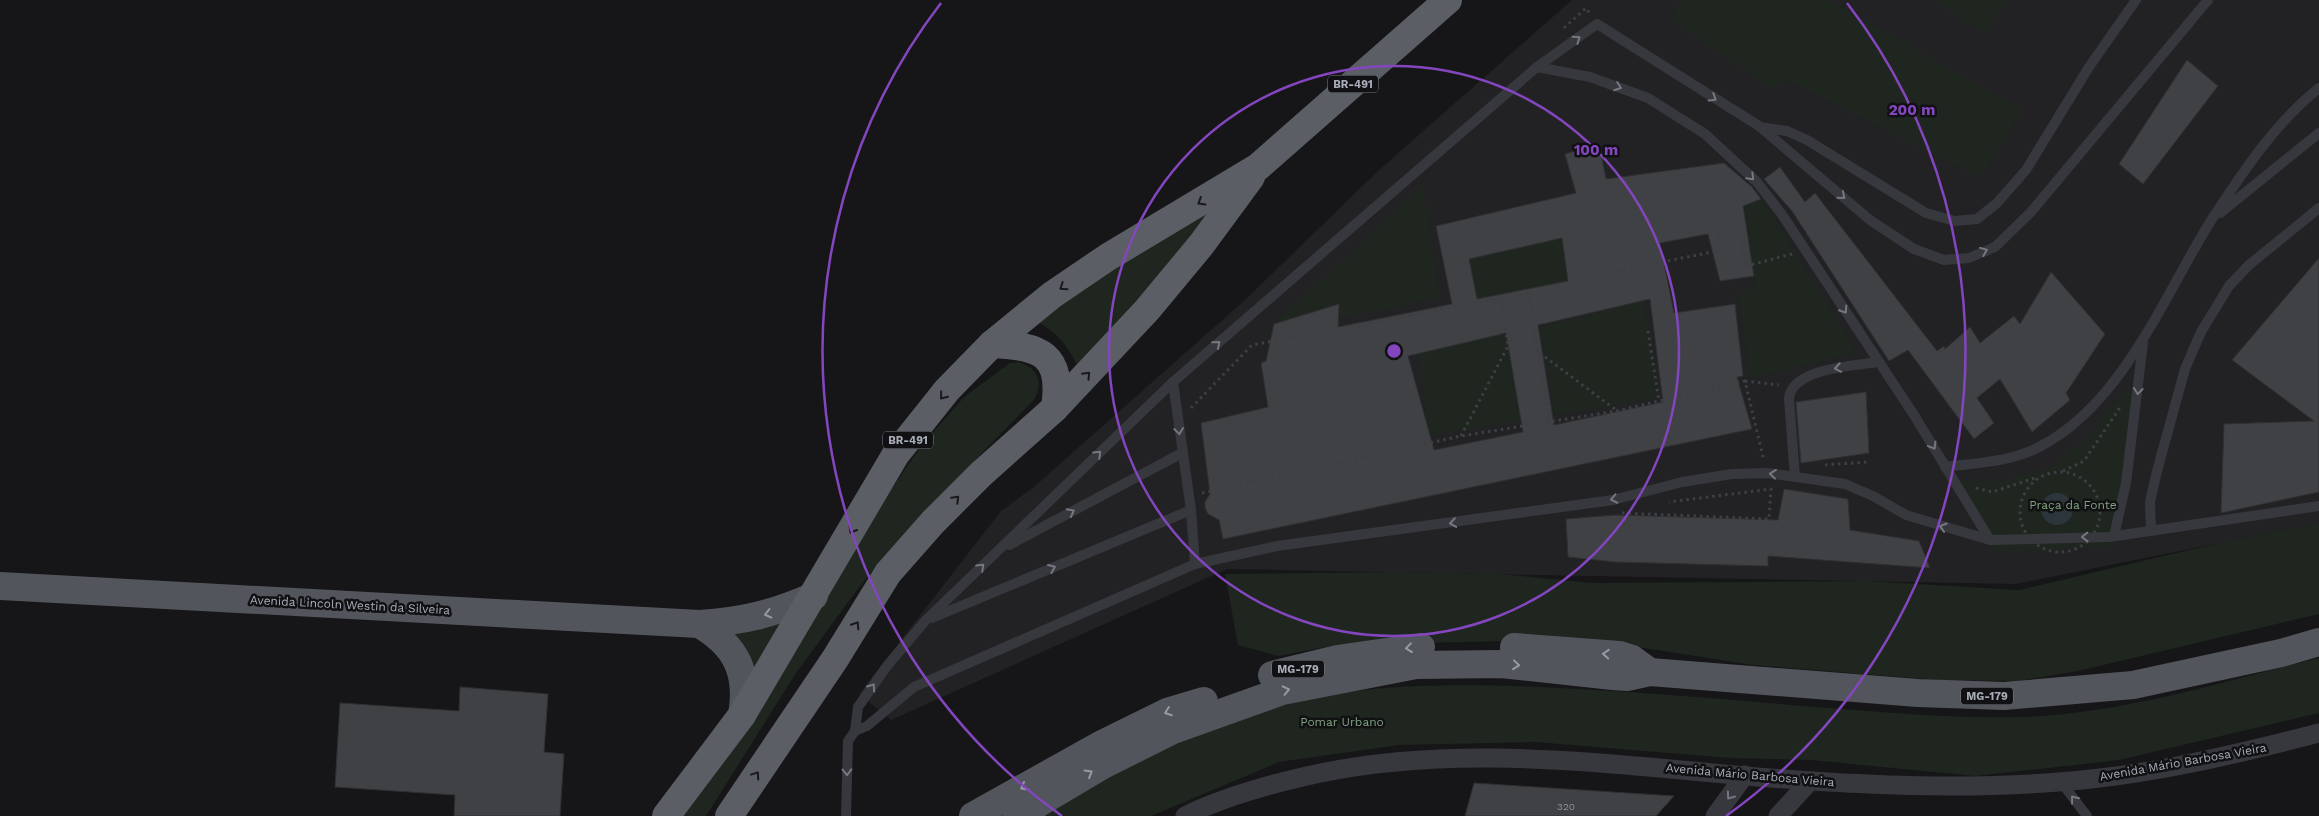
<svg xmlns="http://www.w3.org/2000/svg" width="2319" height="816" viewBox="0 0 2319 816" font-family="'Work Sans',sans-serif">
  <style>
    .built { fill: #222225 }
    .green { fill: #1e261f }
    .water { fill: #2c353c }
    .building { fill: #404145; stroke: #303034; fill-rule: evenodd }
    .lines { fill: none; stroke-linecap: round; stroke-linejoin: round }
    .path { stroke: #3d3f44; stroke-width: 3; stroke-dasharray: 2.5 4; stroke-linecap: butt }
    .service { stroke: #37383d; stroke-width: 10 }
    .minor { stroke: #37383d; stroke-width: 19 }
    .primary { stroke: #53555c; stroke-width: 28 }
    .trunk { stroke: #5b5e65; stroke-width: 28 }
    .oneway { stroke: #757881 }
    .oneway2 { stroke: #18191b }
    .oneway3 { stroke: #979ba6 }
    .ring { fill: none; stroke: #8446be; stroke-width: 2.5 }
    .labels { text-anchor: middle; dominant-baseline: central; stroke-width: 5; stroke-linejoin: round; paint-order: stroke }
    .number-label { font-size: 10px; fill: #8e929b }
    .shield { fill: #111113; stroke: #7b7e86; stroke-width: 1 }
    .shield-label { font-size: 11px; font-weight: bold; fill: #a8adb8 }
    .park-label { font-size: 12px; fill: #7fa381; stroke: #111113 }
    .street-label { font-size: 12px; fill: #a8adb8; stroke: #111113 }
    .centre { fill: #8446be; stroke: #111113; stroke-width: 2.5 }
    .ring-label { font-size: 15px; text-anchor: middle; font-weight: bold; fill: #8446be; stroke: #111113; stroke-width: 5; stroke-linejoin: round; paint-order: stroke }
  </style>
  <rect width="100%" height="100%" fill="#161618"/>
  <!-- built -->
  <path class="built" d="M1572 0H2319V523L2016 584 1227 569 891 720 859 694 1001 511 1035 486 1246 299 1379 170Z"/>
  <!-- green -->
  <g class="green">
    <path d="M1680 0H1829L2022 110 1980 178 1787 80 1771 88 1671 20Z"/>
    <path d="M1933 0H2006L1985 33Z"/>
    <path d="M1423 186 1440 297 1263 335 1274 324Z"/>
    <path d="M1762 198 1856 352 1750 379 1739 292 1756 285 1743 206Z"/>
    <path d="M1219 202 1102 344 1077 365C1068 346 1058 334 1040 323L1065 297Z"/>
    <path d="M1562 238 1568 281 1477 299 1469 259Z"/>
    <path d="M1643 300 1659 398 1555 415 1540 328Z"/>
    <path d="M1506 332 1521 421 1428 436 1419 348Z"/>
    <path d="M1018 362C1038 367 1045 384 1033 401L927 509 860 586 796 673 706 816H681L890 491 922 445 964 397 1010 363Z"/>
    <path d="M2131 388C2141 406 2116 520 2112 546L1998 553 1959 480 2001 481 2053 467 2094 430 2121 393Z"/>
    <path d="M2319 523V614L2078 671 2018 681 1943 680 1862 674 1753 665 1644 648 1505 641 1336 645 1278 656 1238 645 1225 574 1394 572 1500 574 1592 583 1866 581 2019 590 2223 542Z"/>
    <path d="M783 621 755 668 726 632Z"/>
    <path d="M2319 658V713L2119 760 1975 776 1811 760 1729 758 1535 742 1399 745 1279 762 1151 816H1037C1103 777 1171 737 1244 714 1339 684 1440 683 1539 687 1631 691 1724 699 1816 707 1884 712 1953 719 2021 717 2122 714 2221 682 2319 658Z"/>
  </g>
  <!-- water -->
  <circle class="water" cx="2057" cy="509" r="16"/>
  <!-- building -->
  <g class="building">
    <path d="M2187 60 2218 86 2143 184 2119 164Z"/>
    <path d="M1599 144 1606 179 1724 163 1752 187 1761 199 1743 206 1754 276 1720 281 1708 234 1660 243 1674 313 1735 304 1743 376 1737 377 1752 429 1223 539 1219 520 1208 514 1205 508V502L1210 494 1201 423 1268 407 1261 363 1266 361 1274 324 1339 304 1338 327 1452 304 1436 226 1576 193 1565 154ZM1562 238 1568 281 1477 299 1469 259ZM1650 299 1663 402 1554 425 1538 325ZM1506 333 1523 432 1434 450 1408 356Z"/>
    <path d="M1780 167 1805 202 1815 193 1937 351 1944 346 1945 349 1970 327 1980 343 2014 316 2020 324 2051 272 2105 334 2066 393 2070 400 2032 432 2000 379 1977 398 1994 423 1974 439 1908 350 1889 361 1792 211 1764 179Z"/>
    <path d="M2319 258V492L2221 513 2224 424 2314 421 2232 360Z"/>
    <path d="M1866 392 1869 453 1801 463 1796 402Z"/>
    <path d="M1784 489 1848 499 1850 530 1919 541 1930 568 1768 556V566L1615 562 1568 557 1566 519 1616 515 1778 520Z"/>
    <path d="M460 687 548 694 544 752 564 754 560 816H454L455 795 335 787 340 703 459 711Z"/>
    <path d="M1474 783 1674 796 1656 816H1465Z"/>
  </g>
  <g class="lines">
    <!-- path -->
    <g class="path">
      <path d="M1564 28 1586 8 1590 14"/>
      <path d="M1617 271 1722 250 1717 226 1738 224 1746 266 1792 254"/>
      <path d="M1648 331 1659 401"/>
      <path d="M1538 351 1550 422"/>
      <path d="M1745 381 1779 385"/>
      <path d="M1191 408 1252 345 1501 298"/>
      <path d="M1461 436 1508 346 1501 298 1529 293 1537 351 1616 410"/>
      <path d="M1825 465 1867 462"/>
      <path d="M2063 471 2084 461 2121 406"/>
      <circle cx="2060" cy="512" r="40"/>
      <path d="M1976 488 1992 492 2038 477"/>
      <path d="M1202 493 1461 436 1616 411 1745 381 1764 461"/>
      <path d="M1622 513 1769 519 1771 489 1669 502"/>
    </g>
    <!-- service -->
    <g class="service">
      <path d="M1537 67 1590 77 1648 98 1705 134 1757 182 1783 216 1914 415 1990 540"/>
      <path d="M1760 127 1787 131 1807 140 1926 213 1955 221 1977 219 1997 203 2026 170 2089 67 2136 0"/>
      <path d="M2220 213 2319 133"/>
      <path d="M1173 382 1191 510 1195 564"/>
      <path d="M1945 467C1977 463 2012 462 2041 446 2124 402 2164 295 2212 219 2242 173 2275 123 2319 88"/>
      <path d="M1795 477 1789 399C1791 368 1854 366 1878 362"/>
      <path d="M2151 531 2150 502 2157 471 2185 369 2201 332 2229 286 2249 265 2319 208"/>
      <path d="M2114 536 2126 483 2143 343"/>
      <path d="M1009 545 1182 453"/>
      <path d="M932 618 1191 510"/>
      <path d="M855 731 867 726 914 687 1195 564 1277 546 1613 500 1682 482 1732 474 1767 473 1845 484 1873 496 1906 515 1990 540 2109 537 2319 506"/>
      <path d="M2061 782 2087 816"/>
      <path d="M846 816 848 741 855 731 858 707 887 666 926 620 1173 382 1537 67 1597 24 1759 126 1870 220 1914 249 1944 260 1969 258 1995 247 2031 212 2208 0"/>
    </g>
    <!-- minor -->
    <g class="minor">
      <path d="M1185 816C1219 799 1257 788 1294 779 1483 732 1676 778 1868 784 1931 787 1995 787 2058 782 2146 776 2234 755 2319 733"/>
      <path d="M1715 816 1745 775"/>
      <path d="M1778 816 1810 781"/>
    </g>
    <!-- primary -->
    <g class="primary">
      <path d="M0 586 699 624C744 621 772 614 814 596"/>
      <path d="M699 624C737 646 749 673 742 715"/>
      <path d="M1514 647 1619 655 1632 659 1650 672"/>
      <path d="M1272 675 1337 659 1421 647"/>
      <path d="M973 816 1102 744 1167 712 1204 701"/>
      <path d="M1017 816 1103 765 1173 730 1282 691 1416 665 1501 664 1613 676 1627 677 1650 672 1918 693 2004 696 2133 685 2281 653 2319 642"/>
    </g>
    <!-- trunk -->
    <g class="trunk">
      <path d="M992 344C1041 346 1063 354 1055 408"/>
      <path d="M666 816 742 715 896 454 947 390 992 344 1052 295 1108 257 1258 167 1448 0"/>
      <path d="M729 816 835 659 888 573 933 522 981 474 1055 408 1147 310 1201 245 1251 177"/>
    </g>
  </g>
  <!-- one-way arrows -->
  <defs><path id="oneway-chevron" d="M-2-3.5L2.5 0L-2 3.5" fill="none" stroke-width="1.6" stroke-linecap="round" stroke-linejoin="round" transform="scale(1.25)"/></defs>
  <g class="oneway">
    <use href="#oneway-chevron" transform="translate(1577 39) rotate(-35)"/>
    <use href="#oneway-chevron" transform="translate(1618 87) rotate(20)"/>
    <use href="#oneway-chevron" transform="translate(1713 98) rotate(32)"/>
    <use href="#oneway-chevron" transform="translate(1751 177) rotate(45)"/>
    <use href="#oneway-chevron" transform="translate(1842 196) rotate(40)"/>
    <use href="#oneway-chevron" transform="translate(1984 251) rotate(-22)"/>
    <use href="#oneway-chevron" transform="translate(1844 310) rotate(57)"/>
    <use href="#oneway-chevron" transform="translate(1217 344) rotate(-41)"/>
    <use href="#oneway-chevron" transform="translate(1838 368) rotate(170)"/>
    <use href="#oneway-chevron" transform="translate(2138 391) rotate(97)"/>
    <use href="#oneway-chevron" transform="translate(1179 431) rotate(83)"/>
    <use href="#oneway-chevron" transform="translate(1933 446) rotate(59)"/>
    <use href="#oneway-chevron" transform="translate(1098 454) rotate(-44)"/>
    <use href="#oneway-chevron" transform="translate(1773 474) rotate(-174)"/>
    <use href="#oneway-chevron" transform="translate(1614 499) rotate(168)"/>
    <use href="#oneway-chevron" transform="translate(1071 512) rotate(-28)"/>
    <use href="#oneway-chevron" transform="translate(1453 523) rotate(172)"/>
    <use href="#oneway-chevron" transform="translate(1943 527) rotate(-163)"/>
    <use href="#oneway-chevron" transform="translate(2085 537) rotate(179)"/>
    <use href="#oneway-chevron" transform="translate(981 567) rotate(-44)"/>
    <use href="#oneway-chevron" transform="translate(1052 568) rotate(-23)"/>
    <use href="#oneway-chevron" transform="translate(872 687) rotate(-55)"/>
    <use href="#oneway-chevron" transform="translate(847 772) rotate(89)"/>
    <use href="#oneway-chevron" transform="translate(1730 796) rotate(126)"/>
    <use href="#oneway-chevron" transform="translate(2074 799) rotate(-128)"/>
  </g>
  <g class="oneway2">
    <use href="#oneway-chevron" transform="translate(1201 202) rotate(149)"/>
    <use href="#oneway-chevron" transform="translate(1063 287) rotate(146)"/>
    <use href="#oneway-chevron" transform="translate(1087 375) rotate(-47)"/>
    <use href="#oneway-chevron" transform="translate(943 396) rotate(129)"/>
    <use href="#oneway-chevron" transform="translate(956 499) rotate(-45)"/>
    <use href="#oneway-chevron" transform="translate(852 530) rotate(120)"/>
    <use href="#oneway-chevron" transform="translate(856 625) rotate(-58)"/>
    <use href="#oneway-chevron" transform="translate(756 775) rotate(-56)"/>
  </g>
  <g class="oneway3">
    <use href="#oneway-chevron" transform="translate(768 614) rotate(166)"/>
    <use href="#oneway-chevron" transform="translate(1409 648) rotate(173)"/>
    <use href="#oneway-chevron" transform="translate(1606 654) rotate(-176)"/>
    <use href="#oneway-chevron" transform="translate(1516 665) rotate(6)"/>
    <use href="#oneway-chevron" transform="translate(1286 690) rotate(-13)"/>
    <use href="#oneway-chevron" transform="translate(1168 712) rotate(160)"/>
    <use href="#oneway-chevron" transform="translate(1089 773) rotate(-31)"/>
    <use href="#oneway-chevron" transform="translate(1024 787) rotate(151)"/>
  </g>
  <!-- distance rings -->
  <g class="ring">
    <circle cx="1394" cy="351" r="285"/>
    <path d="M1062 816A571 571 0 0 1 941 3M1847 3A571 571 0 0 1 1726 816"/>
  </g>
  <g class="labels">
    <!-- number labels -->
    <g class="number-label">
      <text x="1566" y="806">320</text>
    </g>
    <!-- shield labels -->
    <g class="shield">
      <rect x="1328" y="75.5" width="50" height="17" rx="4"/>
      <rect x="883" y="431.5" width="50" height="17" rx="4"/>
      <rect x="1272" y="660.5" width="52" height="17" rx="4"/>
      <rect x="1961" y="687.5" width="52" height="17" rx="4"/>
    </g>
    <g class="shield-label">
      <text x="1353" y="84">BR-491</text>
      <text x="908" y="440">BR-491</text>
      <text x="1298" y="669">MG-179</text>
      <text x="1987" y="696">MG-179</text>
    </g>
    <!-- park labels -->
    <g class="park-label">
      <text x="2073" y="505">Praça da Fonte</text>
      <text x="1342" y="722">Pomar Urbano</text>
    </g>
    <!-- street labels -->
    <g class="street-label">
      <text transform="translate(350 605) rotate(3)">Avenida Lincoln Westin da Silveira</text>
      <text transform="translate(2183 762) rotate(-10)">Avenida Mário Barbosa Vieira</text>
      <text transform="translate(1750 775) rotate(5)">Avenida Mário Barbosa Vieira</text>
    </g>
  </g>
  <circle cx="1394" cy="351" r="8" class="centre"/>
  <g class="ring-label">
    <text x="1912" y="115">200 m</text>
    <text x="1596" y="155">100 m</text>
  </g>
</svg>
